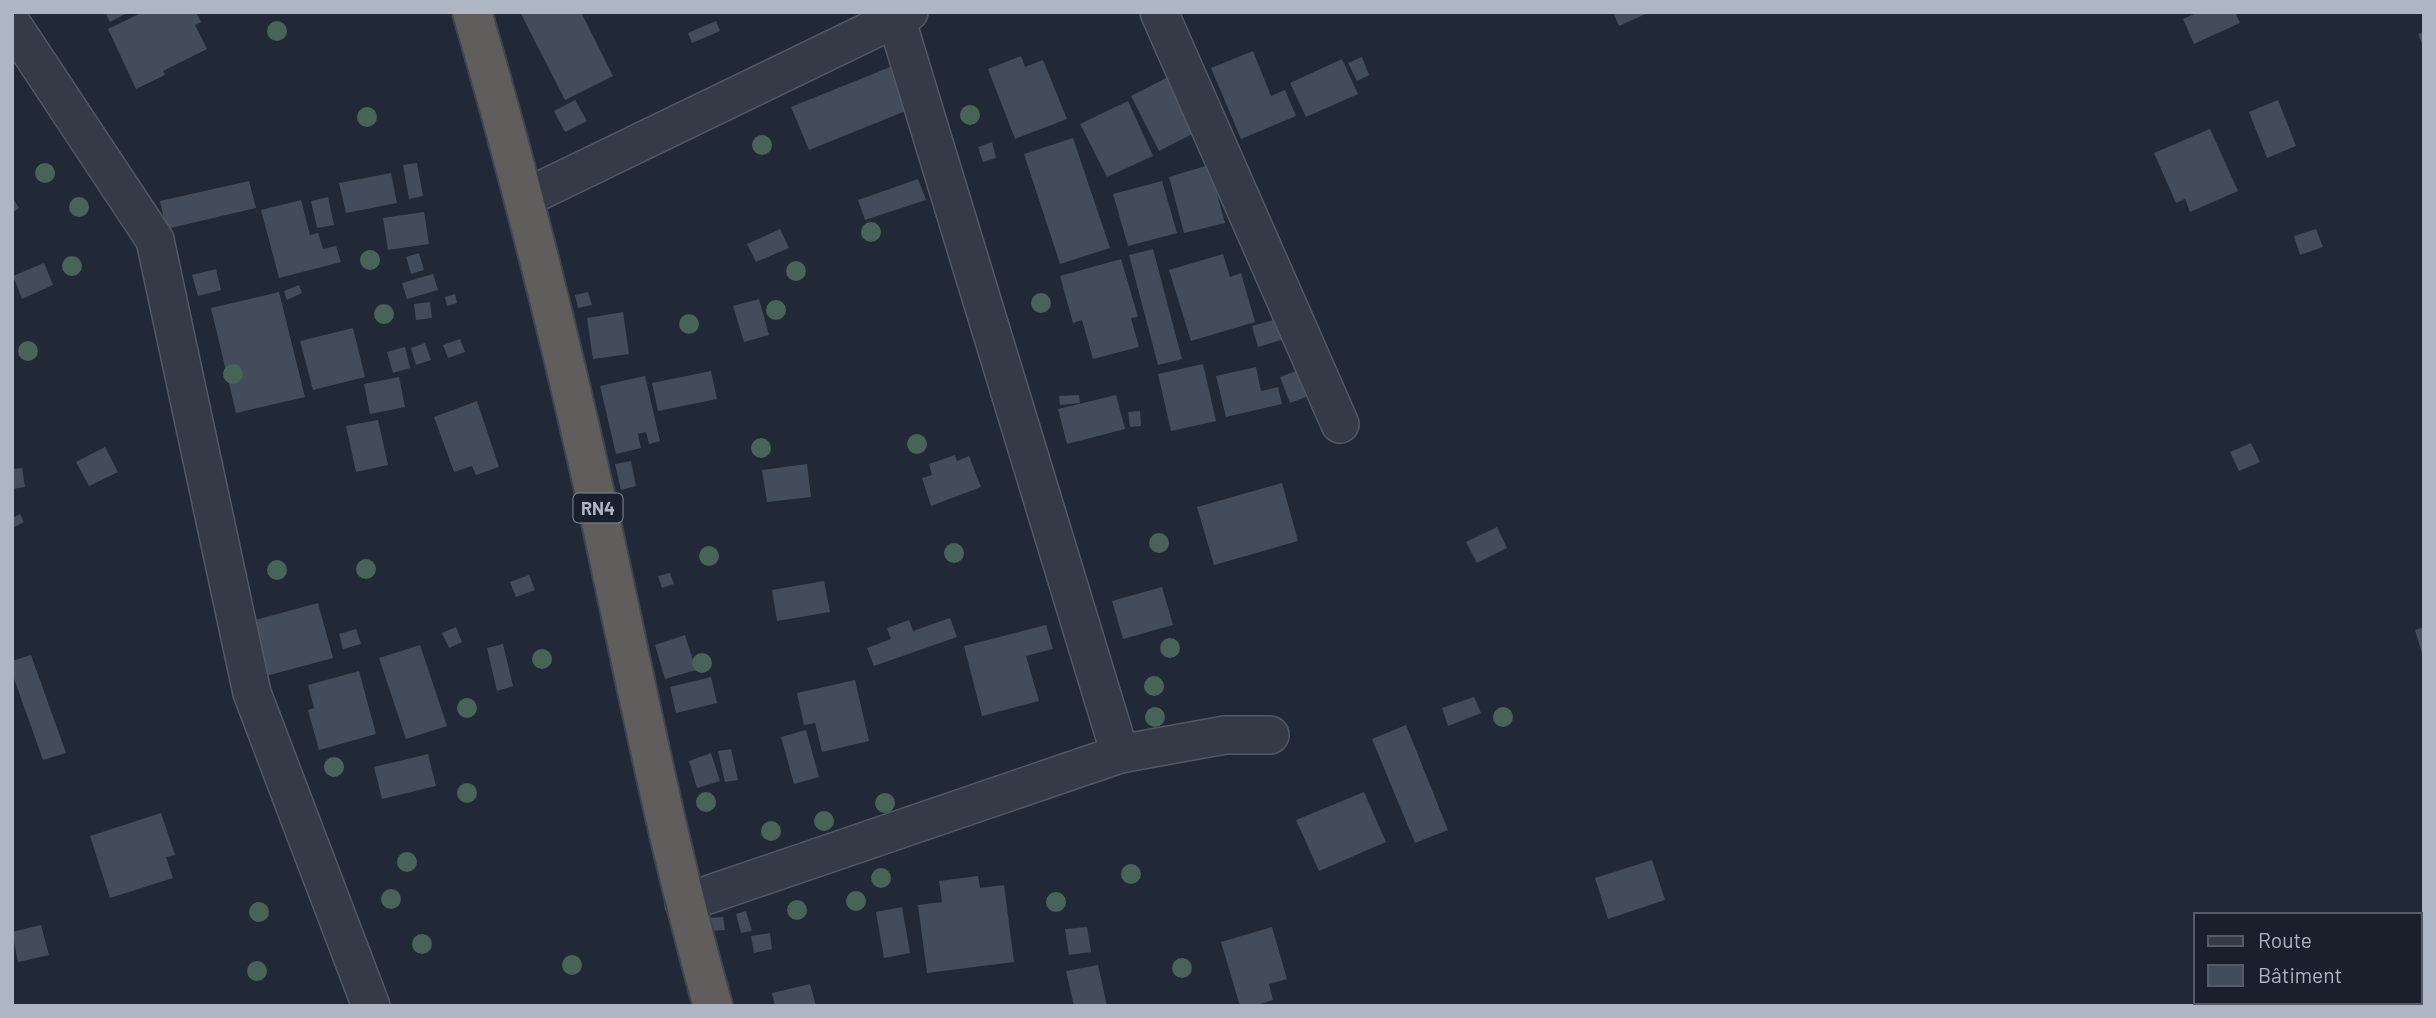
<svg xmlns="http://www.w3.org/2000/svg" width="2436" height="1018" viewBox="0 0 2436 1018" font-family="Barlow,sans-serif">
  <style>
    .building { fill: #424c5a }
    .lines { fill: none; stroke-linecap: round; stroke-linejoin: round }
    .minor-casing { stroke: #525964; stroke-width: 40 }
    .trunk-casing { stroke: #3f4651; stroke-width: 42 }
    .minor { stroke: #343b46; stroke-width: 37 }
    .trunk { stroke: #5f5e5c; stroke-width: 38 }
    .tree { fill: #486357 }
    .labels { text-anchor: middle; dominant-baseline: central; stroke-width: 7; stroke-linejoin: round; paint-order: stroke }
    .shield { fill: #1a202b; stroke: #828995; stroke-width: 2 }
    .shield-label { font-size: 18px; font-weight: bold; fill: #aeb6c3 }
  </style>
  <rect width="100%" height="100%" fill="#212936"/>
  <!-- building -->
  <g class="building">
    <path d="M110 12H129L110 22 106 14Z"/>
    <path d="M143 12H196L201 22 195 25 207 49 163 71 165 75 136 89 108 29Z"/>
    <path d="M520 12H581L613 76 565 100Z"/>
    <path d="M1613 12H1650L1619 26Z"/>
    <path d="M2199 12H2235L2240 23 2194 44 2183 19Z"/>
    <path d="M716 21 720 31 692 43 688 33Z"/>
    <path d="M2424 32V48L2418 34Z"/>
    <path d="M1253 51 1271 96 1285 90 1296 116 1241 139 1211 68Z"/>
    <path d="M1021 56 1025 67 1043 60 1067 119 1015 139 988 69Z"/>
    <path d="M1362 57 1369 75 1357 81 1348 63Z"/>
    <path d="M1342 59 1358 94 1306 117 1290 83Z"/>
    <path d="M895 65 913 108 809 150 791 107Z"/>
    <path d="M1170 76 1198 131 1159 151 1131 96Z"/>
    <path d="M575 100 587 121 565 132 554 111Z"/>
    <path d="M2278 100 2296 146 2267 158 2249 112Z"/>
    <path d="M1128 101 1153 156 1107 177 1080 124Z"/>
    <path d="M2210 129 2238 191 2190 212 2185 199 2176 203 2154 153Z"/>
    <path d="M1073 138 1110 248 1060 264 1024 154Z"/>
    <path d="M992 142 996 158 983 162 978 147Z"/>
    <path d="M417 163 423 196 409 199 403 165Z"/>
    <path d="M1209 165 1225 223 1184 233 1169 177Z"/>
    <path d="M391 173 397 203 346 213 339 183Z"/>
    <path d="M918 179 926 200 865 220 858 200Z"/>
    <path d="M249 181 256 208 166 229 160 201Z"/>
    <path d="M1162 181 1177 233 1128 246 1113 194Z"/>
    <path d="M12 197 19 208 12 213Z"/>
    <path d="M328 197 334 225 317 228 311 201Z"/>
    <path d="M301 200 310 235 318 233 323 249 336 246 341 262 279 278 261 210Z"/>
    <path d="M424 212 429 244 388 250 383 218Z"/>
    <path d="M780 229 789 248 756 262 747 244Z"/>
    <path d="M2316 229 2323 247 2300 255 2294 236Z"/>
    <path d="M1153 249 1182 359 1158 365 1129 255Z"/>
    <path d="M419 253 424 270 411 274 406 257Z"/>
    <path d="M1223 254 1230 277 1241 273 1255 322 1191 341 1169 270Z"/>
    <path d="M1121 259 1138 317 1131 318 1139 347 1093 359 1082 320 1073 323 1060 276Z"/>
    <path d="M44 263 53 285 22 299 13 276Z"/>
    <path d="M216 269 221 290 198 296 192 275Z"/>
    <path d="M433 274 438 290 407 299 402 283Z"/>
    <path d="M299 285 302 293 287 300 284 291Z"/>
    <path d="M279 292 305 397 236 413 211 308Z"/>
    <path d="M588 292 592 305 578 308 575 295Z"/>
    <path d="M455 294 457 303 447 306 445 297Z"/>
    <path d="M759 299 769 335 744 342 733 306Z"/>
    <path d="M430 302 432 318 416 320 414 304Z"/>
    <path d="M623 312 629 354 593 359 587 318Z"/>
    <path d="M1277 319 1284 339 1258 347 1252 326Z"/>
    <path d="M353 328 365 377 313 390 300 341Z"/>
    <path d="M460 339 465 352 448 358 443 345Z"/>
    <path d="M425 343 431 360 416 365 411 348Z"/>
    <path d="M405 347 410 368 393 373 387 352Z"/>
    <path d="M1203 364 1216 421 1171 431 1158 374Z"/>
    <path d="M1256 367 1261 391 1278 387 1282 404 1226 417 1216 376Z"/>
    <path d="M1304 368 1314 394 1290 403 1280 377Z"/>
    <path d="M711 371 717 399 658 411 652 383Z"/>
    <path d="M645 376 660 441 649 444 646 432 638 434 641 448 616 454 600 386Z"/>
    <path d="M399 377 405 407 370 414 364 384Z"/>
    <path d="M1079 395 1080 403 1060 405 1059 396Z"/>
    <path d="M1116 395 1125 429 1067 444 1058 409Z"/>
    <path d="M477 401 499 467 476 475 472 466 454 472 434 417Z"/>
    <path d="M1140 411 1141 426 1130 427 1128 412Z"/>
    <path d="M378 420 388 465 356 472 346 426Z"/>
    <path d="M2251 443 2260 462 2239 471 2230 452Z"/>
    <path d="M105 447 118 472 89 486 76 462Z"/>
    <path d="M955 455 957 461 969 456 981 487 931 506 922 478 932 475 929 464Z"/>
    <path d="M631 461 636 486 621 490 615 464Z"/>
    <path d="M807 464 811 497 767 502 762 470Z"/>
    <path d="M22 468 25 487 12 489V469Z"/>
    <path d="M1282 483 1298 541 1214 565 1197 507Z"/>
    <path d="M20 514 24 522 12 528V518Z"/>
    <path d="M1497 527 1507 548 1477 563 1466 542Z"/>
    <path d="M670 573 674 584 662 588 658 576Z"/>
    <path d="M529 575 535 590 516 597 510 582Z"/>
    <path d="M824 581 830 612 777 621 772 590Z"/>
    <path d="M1162 587 1173 625 1123 639 1112 601Z"/>
    <path d="M318 603 333 658 266 676 251 621Z"/>
    <path d="M950 618 957 637 874 666 867 648 891 639 887 628 909 620 913 631Z"/>
    <path d="M1046 625 1053 649 1026 656 1039 701 982 716 964 646Z"/>
    <path d="M456 627 462 642 449 648 442 633Z"/>
    <path d="M2424 627V657H2423L2415 630Z"/>
    <path d="M356 629 361 644 343 649 339 634Z"/>
    <path d="M685 635 696 670 665 679 655 645Z"/>
    <path d="M503 644 513 686 497 691 487 648Z"/>
    <path d="M420 645 447 726 406 739 379 658Z"/>
    <path d="M31 655 66 753 43 760 12 673V661Z"/>
    <path d="M359 671 376 734 319 750 308 710 314 708 308 685Z"/>
    <path d="M711 677 717 703 676 713 670 687Z"/>
    <path d="M855 680 869 741 822 752 815 723 804 725 797 693Z"/>
    <path d="M1474 697 1481 713 1448 726 1442 708Z"/>
    <path d="M1406 725 1448 830 1415 843 1372 739Z"/>
    <path d="M806 730 819 777 794 784 781 737Z"/>
    <path d="M731 749 738 780 725 782 718 751Z"/>
    <path d="M711 753 720 781 697 788 689 761Z"/>
    <path d="M428 754 436 786 382 799 374 767Z"/>
    <path d="M1364 792 1386 842 1319 871 1296 820Z"/>
    <path d="M161 813 175 855 166 857 173 878 110 898 90 836Z"/>
    <path d="M1652 860 1665 900 1608 919 1595 878Z"/>
    <path d="M978 876 980 888 1004 885 1014 962 927 973 918 905 942 902 939 881Z"/>
    <path d="M902 907 910 953 884 958 876 912Z"/>
    <path d="M746 911 752 931 741 933 736 914Z"/>
    <path d="M723 917 725 930 710 931 709 918Z"/>
    <path d="M41 925 49 955 18 962 12 932Z"/>
    <path d="M1087 927 1091 952 1069 955 1065 929Z"/>
    <path d="M1272 927 1287 979 1269 984 1273 1000 1254 1006H1240L1221 942Z"/>
    <path d="M770 933 772 949 754 953 751 936Z"/>
    <path d="M1098 965 1107 1006H1074L1066 971Z"/>
    <path d="M810 984 816 1006H775L772 993Z"/>
  </g>
  <g class="lines">
    <defs>
      <g id="minor">
        <path d="M1159 12 1340 424"/>
        <path d="M896 18 1120 754"/>
        <path d="M12 24 155 240 252 693 371 1006"/>
        <path d="M525 198 909 12"/>
        <path d="M684 903 1120 754 1225 735H1270"/>
      </g>
      <path id="trunk" d="M472 12C518 170 558 329 594 490 632 662 665 836 713 1006"/>
    </defs>
    <!-- minor casing -->
    <use href="#minor" class="minor-casing"/>
    <!-- trunk casing -->
    <use href="#trunk" class="trunk-casing"/>
    <!-- minor -->
    <use href="#minor" class="minor"/>
    <!-- trunk -->
    <use href="#trunk" class="trunk"/>
  </g>
  <!-- trees -->
  <g class="tree">
    <circle cx="277" cy="31" r="10"/>
    <circle cx="970" cy="115" r="10"/>
    <circle cx="367" cy="117" r="10"/>
    <circle cx="762" cy="145" r="10"/>
    <circle cx="45" cy="173" r="10"/>
    <circle cx="79" cy="207" r="10"/>
    <circle cx="871" cy="232" r="10"/>
    <circle cx="370" cy="260" r="10"/>
    <circle cx="72" cy="266" r="10"/>
    <circle cx="796" cy="271" r="10"/>
    <circle cx="1041" cy="303" r="10"/>
    <circle cx="776" cy="310" r="10"/>
    <circle cx="384" cy="314" r="10"/>
    <circle cx="689" cy="324" r="10"/>
    <circle cx="28" cy="351" r="10"/>
    <circle cx="233" cy="374" r="10"/>
    <circle cx="917" cy="444" r="10"/>
    <circle cx="761" cy="448" r="10"/>
    <circle cx="1159" cy="543" r="10"/>
    <circle cx="954" cy="553" r="10"/>
    <circle cx="709" cy="556" r="10"/>
    <circle cx="366" cy="569" r="10"/>
    <circle cx="277" cy="570" r="10"/>
    <circle cx="1170" cy="648" r="10"/>
    <circle cx="542" cy="659" r="10"/>
    <circle cx="702" cy="663" r="10"/>
    <circle cx="1154" cy="686" r="10"/>
    <circle cx="467" cy="708" r="10"/>
    <circle cx="1155" cy="717" r="10"/>
    <circle cx="1503" cy="717" r="10"/>
    <circle cx="334" cy="767" r="10"/>
    <circle cx="467" cy="793" r="10"/>
    <circle cx="706" cy="802" r="10"/>
    <circle cx="885" cy="803" r="10"/>
    <circle cx="824" cy="821" r="10"/>
    <circle cx="771" cy="831" r="10"/>
    <circle cx="407" cy="862" r="10"/>
    <circle cx="1131" cy="874" r="10"/>
    <circle cx="881" cy="878" r="10"/>
    <circle cx="391" cy="899" r="10"/>
    <circle cx="856" cy="901" r="10"/>
    <circle cx="1056" cy="902" r="10"/>
    <circle cx="797" cy="910" r="10"/>
    <circle cx="259" cy="912" r="10"/>
    <circle cx="422" cy="944" r="10"/>
    <circle cx="572" cy="965" r="10"/>
    <circle cx="1182" cy="968" r="10"/>
    <circle cx="257" cy="971" r="10"/>
  </g>
  <g class="labels">
    <!-- shield labels -->
    <rect class="shield" x="573.5" y="493.5" width="49" height="29" rx="5"/>
    <g class="shield-label">
      <text x="598" y="508">RN4</text>
    </g>
  </g>
  <!-- border -->
  <rect width="2436" height="1018" fill="none" stroke="#aeb6c3" stroke-width="28"/>
  <!-- legend -->
  <rect x="2194" y="913" width="228" height="91" fill="#1a202b" stroke="#555c68" stroke-width="2"/>
  <rect x="2208" y="936" width="35" height="10" fill="#343b46" stroke="#555c68" stroke-width="2"/>
  <text x="2258" y="948" font-size="21" fill="#aeb6c3">Route</text>
  <rect x="2208" y="965" width="35" height="21" fill="#424c5a" stroke="#555c68" stroke-width="2"/>
  <text x="2258" y="983" font-size="21" fill="#aeb6c3">Bâtiment</text>
</svg>
